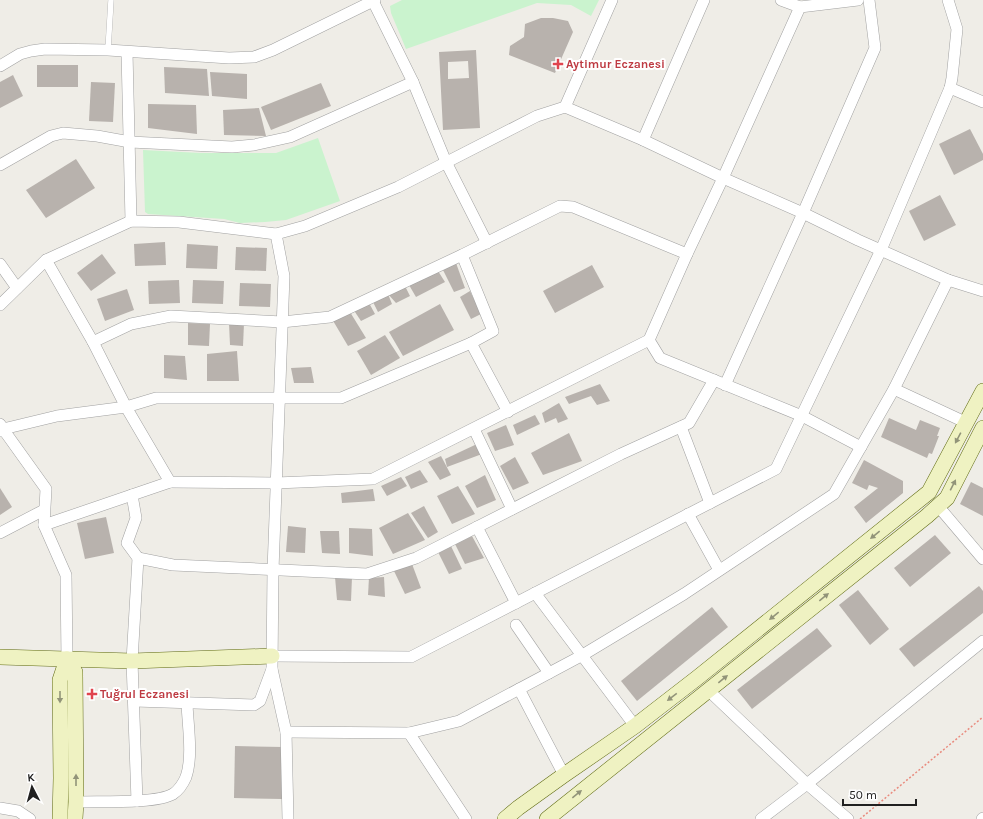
<svg xmlns="http://www.w3.org/2000/svg" width="983" height="819" viewBox="0 0 983 819" font-family="Karla,sans-serif">
  <style>
    .park { fill: #caf3ce }
    .building { fill: #b8b2ad; fill-rule: evenodd }
    .lines { fill: none; stroke-linecap: round; stroke-linejoin: round }
    .lane-casing { stroke: #a1a1a1; stroke-width: 6 }
    .street-casing { stroke: #a1a1a1; stroke-width: 12 }
    .secondary-casing { stroke: #606b13; stroke-width: 16 }
    .path { stroke: #e98b7e; stroke-width: 1.5; stroke-dasharray: 2 2; stroke-linecap: butt }
    .lane { stroke: #fff; stroke-width: 5.5 }
    .street { stroke: #fff; stroke-width: 11 }
    .secondary { stroke: #eff2c2; stroke-width: 15 }
    .oneway { fill: #929479 }
    .health-dot { fill: #e0444e; stroke: #fff; stroke-width: 1.5 }
    .labels { text-anchor: middle; dominant-baseline: central; stroke-width: 4; stroke-linejoin: round; paint-order: stroke }
    .health-label { font-size: 12px; font-weight: bold; fill: #be3a42; stroke: #fff; text-anchor: start }
  </style>
  <rect width="100%" height="100%" fill="#efede7"/>
  <!-- park -->
  <g class="park">
    <path d="M402 0H599L591 16 571 5 537 3 406 49 391 13 390 6Z"/>
    <path d="M318 138 340 201 286 220 265 222 240 223 224 219 148 214 145 212 143 150 201 153H276Z"/>
  </g>
  <!-- building -->
  <g class="building">
    <path d="M541 18H553L568 21 573 32 555 73 509 55 510 46 524 37 525 24Z"/>
    <path d="M476 50 480 128 443 130 439 52ZM468 61 469 78 448 79V62Z"/>
    <rect x="37" y="65" width="41" height="22"/>
    <path d="M164 67 207 69 209 96 165 93Z"/>
    <path d="M210 72 247 74V99L212 96Z"/>
    <path d="M13 75 23 96 0 108V82Z"/>
    <path d="M91 82 115 83 113 122 89 121Z"/>
    <path d="M321 83 331 106 271 130 261 107Z"/>
    <path d="M148 104 196 105 197 134 148 128Z"/>
    <path d="M259 108 266 136 224 135 223 110Z"/>
    <path d="M970 129 983 154V160L954 175 939 144Z"/>
    <path d="M76 159 95 188 46 218 26 190Z"/>
    <path d="M940 195 956 225 924 241 909 211Z"/>
    <path d="M165 242 166 265 135 266 134 244Z"/>
    <path d="M187 244 218 246 217 269 186 268Z"/>
    <path d="M236 247 267 248 266 271 235 270Z"/>
    <path d="M102 254 116 273 91 291 77 273Z"/>
    <path d="M456 263 465 288 454 292 443 270Z"/>
    <path d="M592 265 604 287 555 313 543 291Z"/>
    <path d="M438 271 445 282 416 297 409 285Z"/>
    <path d="M179 280 180 303 149 304 148 281Z"/>
    <path d="M193 280 224 281 223 304 192 303Z"/>
    <path d="M240 283 271 284 270 307 239 306Z"/>
    <path d="M405 286 410 296 396 303 388 294 392 304 378 312 373 302 388 294Z"/>
    <path d="M127 289 134 310 105 321 97 299Z"/>
    <path d="M470 291 481 314 471 319 460 297Z"/>
    <path d="M369 303 375 314 361 321 353 309Z"/>
    <path d="M440 304 454 330 403 356 389 332Z"/>
    <path d="M350 312 366 338 348 346 332 319Z"/>
    <path d="M188 323 210 324 209 346 188 345Z"/>
    <path d="M229 323H244L243 346 230 345Z"/>
    <path d="M385 335 400 358 371 375 357 351Z"/>
    <path d="M237 351 239 381H207V354Z"/>
    <path d="M164 355 185 356 187 380 164 378Z"/>
    <path d="M311 367 314 383H294L291 368Z"/>
    <path d="M600 384 610 401 597 405 591 396 569 404 565 397Z"/>
    <path d="M559 403 568 419 558 423 556 418 545 423 542 413Z"/>
    <path d="M535 415 540 424 517 435 513 425Z"/>
    <path d="M889 418 916 430 920 420 940 428 937 436H939L932 454 929 453 927 458 881 437Z"/>
    <path d="M506 425 514 445 495 451 487 433Z"/>
    <path d="M569 433 582 461 543 475 531 453Z"/>
    <path d="M477 444 482 454 447 467 445 459Z"/>
    <path d="M441 456 451 475 440 480 428 462Z"/>
    <path d="M515 457 529 483 513 490 500 466Z"/>
    <path d="M864 460 903 481V493L866 523 854 507 878 488 869 485 867 490 852 483Z"/>
    <path d="M420 470 428 482 411 489 405 477Z"/>
    <path d="M485 475 496 500 477 508 465 486Z"/>
    <path d="M401 477 407 486 387 496 381 486Z"/>
    <path d="M971 482 983 488V516L960 504Z"/>
    <path d="M458 486 475 514 452 524 437 496Z"/>
    <path d="M0 488 12 507 0 515Z"/>
    <path d="M373 489 375 501 342 503 341 493Z"/>
    <path d="M424 506 438 532 428 538 411 513Z"/>
    <path d="M408 513 425 540 393 554 379 528Z"/>
    <path d="M106 517 114 553 85 559 77 523Z"/>
    <path d="M288 526 306 528 305 553 286 552Z"/>
    <path d="M349 528 372 529 373 556 349 553Z"/>
    <path d="M320 531H339L340 554 322 553Z"/>
    <path d="M935 535 951 553 910 587 894 568Z"/>
    <path d="M472 536 484 558 465 564 455 544Z"/>
    <path d="M450 544 462 569 449 574 438 552Z"/>
    <path d="M412 564 421 588 405 594 394 571Z"/>
    <path d="M335 577H352L351 601 337 600Z"/>
    <path d="M384 577 385 597 368 595 369 578Z"/>
    <path d="M979 586 983 591V613L914 667 899 649Z"/>
    <path d="M858 590 889 629 870 645 839 605Z"/>
    <path d="M712 607 728 627 637 701 621 681Z"/>
    <path d="M817 628 832 646 752 709 737 690Z"/>
    <path d="M235 746 283 747 282 799 234 798Z"/>
  </g>
  <g class="lines">
    <defs>
      <path id="lane" d="M108 50 111 0"/>
      <g id="street">
        <path d="M781 0 800 7"/>
        <path d="M373 1 413 82 446 162 487 243"/>
        <path d="M127 52 131 221"/>
        <path d="M0 66 20 54 31 51 45 49 108 50 229 58 254 57 273 50 375 0"/>
        <path d="M950 88 983 102"/>
        <path d="M565 107 612 0"/>
        <path d="M643 140 704 0"/>
        <path d="M0 165 51 136 63 133 97 136 130 142 232 147 254 145 290 137 413 82"/>
        <path d="M276 234 284 276 273 570 272 669 286 732 288 819"/>
        <path d="M462 255 493 331 471 343 508 412"/>
        <path d="M46 260 93 342 126 407 170 482 276 483 373 479 649 340 687 254 723 178 800 7 858 0"/>
        <path d="M0 264 17 288"/>
        <path d="M0 305 46 260 131 221 179 222 276 234 305 226 398 187 537 116 565 107 643 140 723 178 803 213 858 240 948 280 983 291"/>
        <path d="M649 340 660 358 802 416 861 447"/>
        <path d="M93 342 131 324 171 316 282 322 330 317 462 255 560 206 573 207 687 254"/>
        <path d="M725 385 803 213 875 48 869 0"/>
        <path d="M894 389 967 423"/>
        <path d="M0 424 3 429 57 416 126 407 156 398H341L471 343"/>
        <path d="M681 427 710 503"/>
        <path d="M474 429 512 509"/>
        <path d="M0 431 3 429 46 489 44 525"/>
        <path d="M132 495 136 518 127 543 138 558 132 661 137 801"/>
        <path d="M938 506 983 559"/>
        <path d="M688 514 719 570"/>
        <path d="M477 527 516 603"/>
        <path d="M0 533 44 510"/>
        <path d="M138 558 173 565 367 574 416 558 621 454 689 423 714 380"/>
        <path d="M535 593 635 726"/>
        <path d="M516 625 549 673"/>
        <path d="M272 656 411 657 776 469 881 250 950 88 952 78 957 29 948 0"/>
        <path d="M67 659 66 575 44 525 170 482"/>
        <path d="M519 689 564 775"/>
        <path d="M709 691 807 784 848 819"/>
        <path d="M135 701 254 705 260 701 272 669"/>
        <path d="M286 732 409 733 459 721 581 656 684 594 834 494 894 389 948 280"/>
        <path d="M409 733 466 819"/>
        <path d="M76 802C98 801 156 804 173 794 179 790 183 784 186 777 193 757 188 726 187 704"/>
        <path d="M0 808 18 811 30 819"/>
        <path d="M761 819 807 784 983 641"/>
        <path d="M982 819 983 818"/>
      </g>
      <g id="secondary">
        <path d="M0 657 132 661 272 656"/>
        <path d="M67 659 75 672 76 802 75 819"/>
        <path d="M60 819 61 778 60 680 67 659"/>
        <path d="M505 819 518 808 564 775 635 726 697 678 929 492 983 391"/>
        <path d="M547 819 927 516 947 498 983 428"/>
      </g>
    </defs>
    <!-- lane casing -->
    <use href="#lane" class="lane-casing"/>
    <!-- street casing -->
    <use href="#street" class="street-casing"/>
    <!-- secondary casing -->
    <use href="#secondary" class="secondary-casing"/>
    <!-- path -->
    <path class="path" d="M860 819 983 717"/>
    <!-- lane -->
    <use href="#lane" class="lane"/>
    <!-- street -->
    <use href="#street" class="street"/>
    <!-- secondary -->
    <use href="#secondary" class="secondary"/>
  </g>
  <!-- one-way arrows -->
  <defs><path id="oneway-solid" d="M-6-.8H1V-3.2L6.5 0L1 3.2V.8H-6Z"/></defs>
  <g class="oneway">
    <use href="#oneway-solid" transform="translate(958 438) rotate(118)"/>
    <use href="#oneway-solid" transform="translate(953 485) rotate(-63)"/>
    <use href="#oneway-solid" transform="translate(875 535) rotate(141)"/>
    <use href="#oneway-solid" transform="translate(824 597) rotate(-39)"/>
    <use href="#oneway-solid" transform="translate(774 616) rotate(141)"/>
    <use href="#oneway-solid" transform="translate(723 679) rotate(-39)"/>
    <use href="#oneway-solid" transform="translate(60 697) rotate(90)"/>
    <use href="#oneway-solid" transform="translate(672 697) rotate(143)"/>
    <use href="#oneway-solid" transform="translate(76 780) rotate(-90)"/>
    <use href="#oneway-solid" transform="translate(577 794) rotate(-39)"/>
  </g>
  <!-- markers -->
  <g class="health-dot">
    <path d="M556 58h4v4h4v4h-4v4h-4v-4h-4v-4h4z"/>
    <path d="M90 688h4v4h4v4h-4v4h-4v-4h-4v-4h4z"/>
  </g>
  <g class="labels">
    <!-- health labels -->
    <g class="health-label">
      <text x="566" y="64">Aytimur Eczanesi</text>
      <text x="100" y="694">Tuğrul Eczanesi</text>
    </g>
  </g>
  <!-- north arrow -->
  <g transform="translate(32 787) rotate(354)" stroke="#ffffff" stroke-width="3" paint-order="stroke">
  <path d="M0-3L7 15L0 10L-7 15Z" fill="#202020"/>
  <text y="-6" font-size="11" font-weight="bold" text-anchor="middle" fill="#202020">K</text>
  </g>
  <!-- scale -->
  <path d="M843 799v6h73v-6" fill="none" stroke="#202020" stroke-width="2"/>
  <text x="849" y="799" font-size="12" fill="#202020" stroke="#ffffff" stroke-width="3" paint-order="stroke">50 m</text>
</svg>
